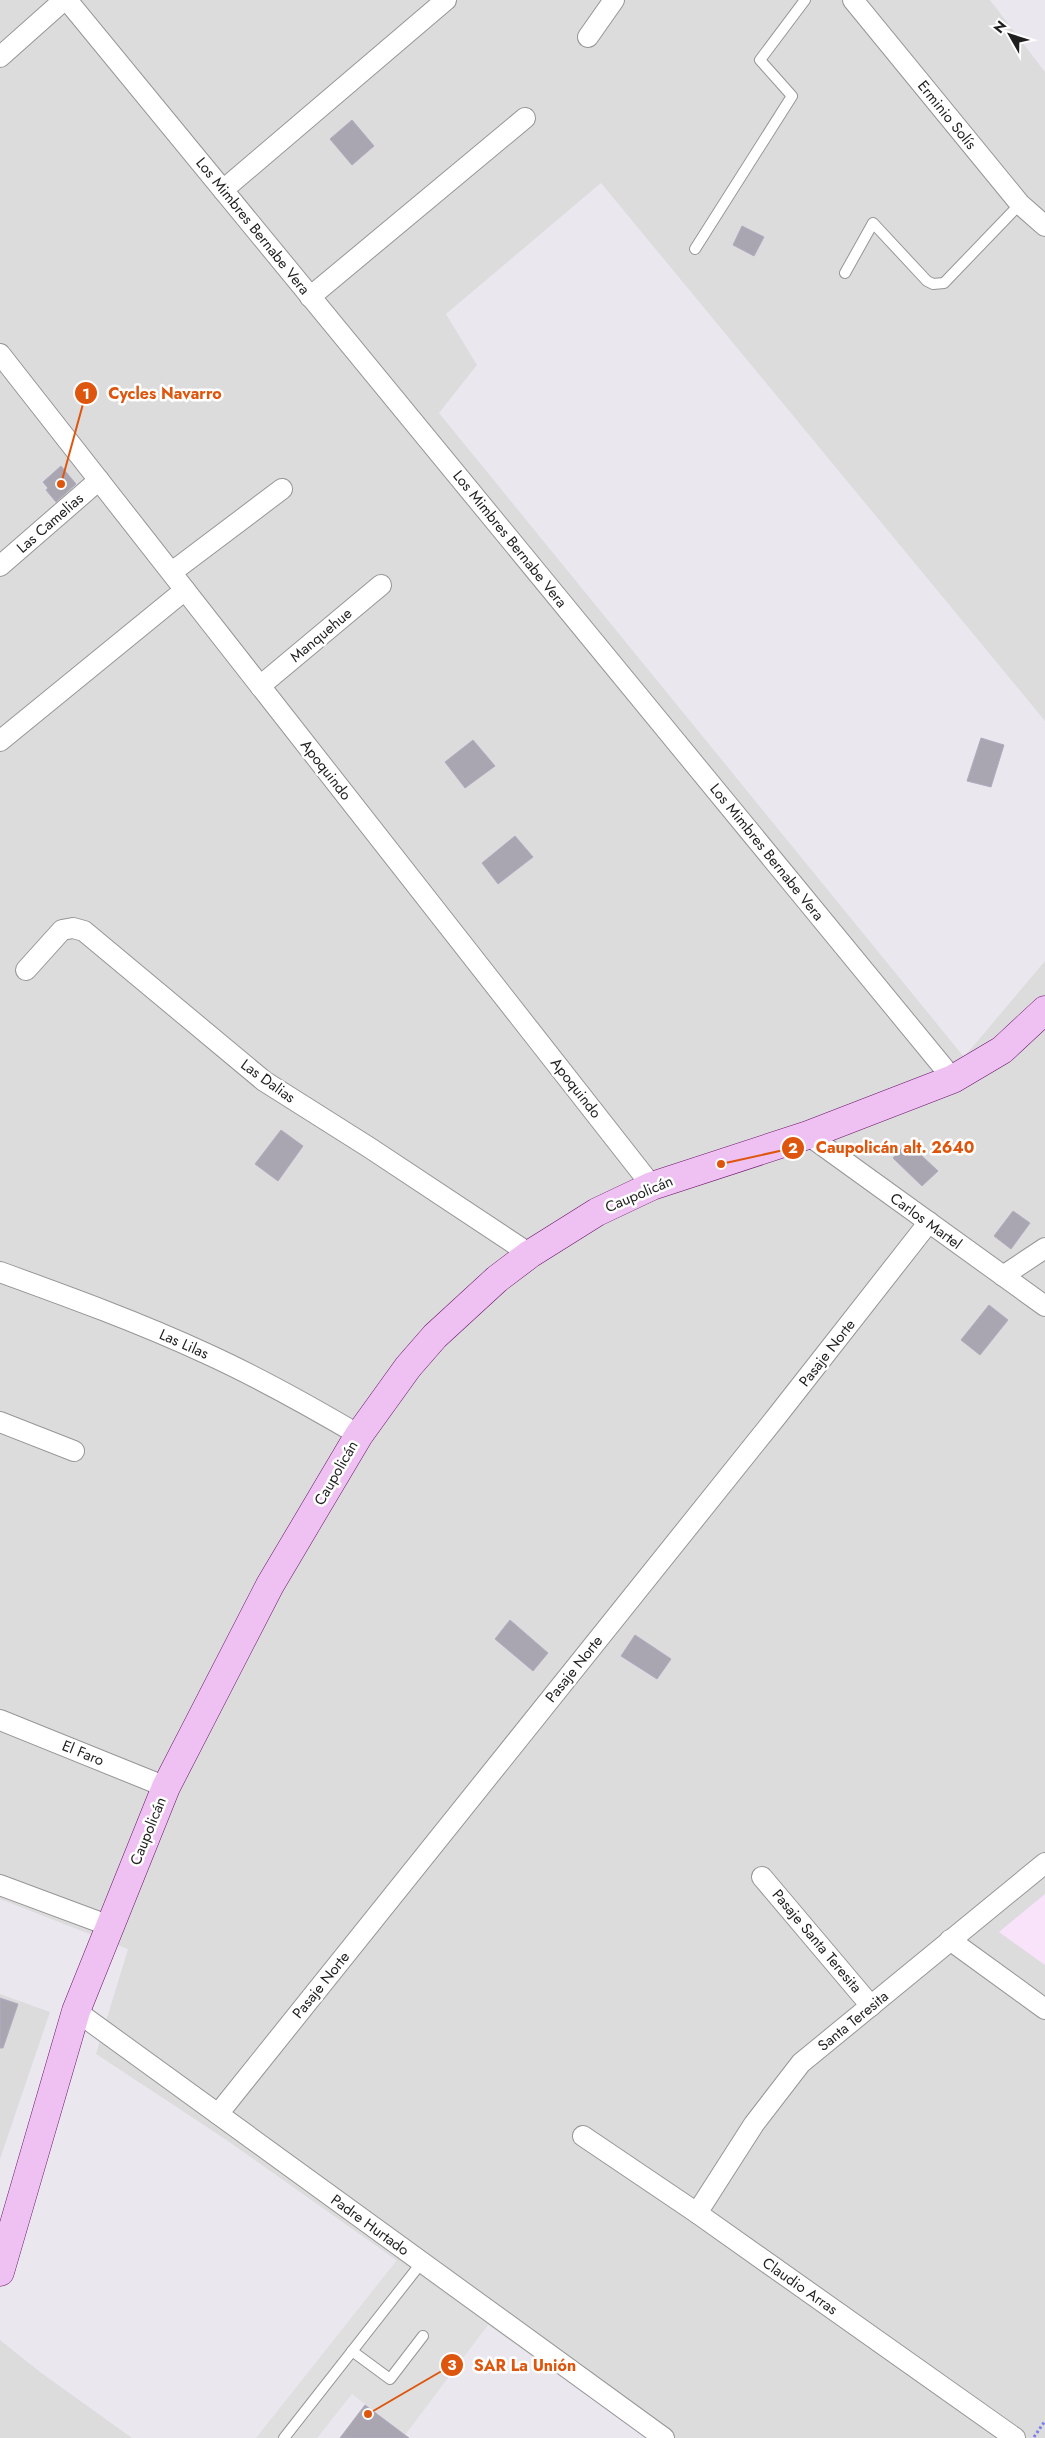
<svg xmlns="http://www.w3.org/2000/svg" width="1045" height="2438" viewBox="0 0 1045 2438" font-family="Jost,sans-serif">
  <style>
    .residential { fill: #dcdcdd }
    .education { fill: #f8e3fb }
    .parking { fill: #dfdfdf }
    .building { fill: #a9a6b1; stroke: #b1abbf }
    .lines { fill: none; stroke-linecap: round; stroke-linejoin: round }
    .lane-casing { stroke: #969696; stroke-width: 12 }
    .street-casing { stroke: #969696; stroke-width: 22 }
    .secondary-casing { stroke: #69126a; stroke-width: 29 }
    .path { stroke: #7d7fea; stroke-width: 3; stroke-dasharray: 2.5 2.5; stroke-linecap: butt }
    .lane { stroke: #fff; stroke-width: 10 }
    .street { stroke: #fff; stroke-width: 20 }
    .secondary { stroke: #efc1f2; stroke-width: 28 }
    .labels { text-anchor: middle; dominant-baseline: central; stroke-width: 5; stroke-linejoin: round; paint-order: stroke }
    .street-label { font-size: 15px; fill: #1f1f1f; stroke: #fff }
    .leader { fill: none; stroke: #de560d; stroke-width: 2 }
    .callout-dot { fill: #de560d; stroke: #fff; stroke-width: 2 }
    .mark-label { font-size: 15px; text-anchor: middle; font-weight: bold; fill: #fff }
    .callout-label { font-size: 16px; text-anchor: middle; font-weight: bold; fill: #de560d; stroke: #fff; stroke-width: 5; stroke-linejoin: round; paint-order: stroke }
  </style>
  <rect width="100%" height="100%" fill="#ebe7ef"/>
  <!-- residential -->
  <g class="residential">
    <path d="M0 0H990L1045 72V721L601 183 446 314 477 365 439 413 964 1057 1045 961V2438H648L228 2141 96 2054 128 1949 0 1899Z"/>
    <path d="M0 1994 50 2012 0 2159Z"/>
    <path d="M0 2340 40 2372 132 2438H0Z"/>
  </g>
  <!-- education -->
  <path class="education" d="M1045 1894V1965L999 1932Z"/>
  <!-- parking -->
  <path class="parking" d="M397 2260 488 2325 405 2435 352 2394 317 2438H256Z"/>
  <!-- building -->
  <g class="building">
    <path d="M352 120 374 146 352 165 330 139Z"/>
    <path d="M742 226 764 237 754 256 733 245Z"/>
    <path d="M61 466 76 484 56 502 46 490 48 488 43 482Z"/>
    <path d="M981 738 1004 745 991 787 967 781Z"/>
    <path d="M473 740 495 766 465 788 445 762Z"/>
    <path d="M515 836 533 857 498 884 482 863Z"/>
    <path d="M281 1130 303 1146 278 1181 255 1164Z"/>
    <path d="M907 1142 938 1171 922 1186 893 1158Z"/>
    <path d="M1013 1211 1030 1223 1011 1249 994 1236Z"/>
    <path d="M989 1305 1008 1320 980 1355 961 1340Z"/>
    <path d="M510 1620 548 1653 533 1671 495 1639Z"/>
    <path d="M635 1635 671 1659 657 1679 621 1656Z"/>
    <path d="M0 1998 18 2004 3 2048H0Z"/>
    <path d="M365 2405 409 2438H340Z"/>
  </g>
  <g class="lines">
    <defs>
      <g id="lane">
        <path d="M695 249 792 96 760 60 805 0"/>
        <path d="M845 273 873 223 927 281 933 284 944 283 1020 204"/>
        <path d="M352 2351 390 2379 423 2336"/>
        <path d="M284 2438 422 2262"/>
      </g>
      <g id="street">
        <path d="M67 0 953 1079"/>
        <path d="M853 0 1020 204 1045 226"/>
        <path d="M588 37 614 0"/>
        <path d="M0 57 64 0"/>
        <path d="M223 190 446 0"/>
        <path d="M310 297 525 118"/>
        <path d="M0 354 652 1186"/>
        <path d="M0 566 99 480"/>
        <path d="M172 572 282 489"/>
        <path d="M260 686 381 585"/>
        <path d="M0 741 185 590"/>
        <path d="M26 970 62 930 73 928 84 931 264 1081 370 1148 530 1254"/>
        <path d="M808 1135 1045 1306"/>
        <path d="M0 1272C69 1297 138 1322 205 1353 258 1377 308 1405 359 1435"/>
        <path d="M1003 1276 1045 1248"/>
        <path d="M0 1422 74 1451"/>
        <path d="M0 1720 166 1787"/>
        <path d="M762 1877 871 2006"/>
        <path d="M0 1885 110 1926"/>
        <path d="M950 1940 1045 2009"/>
        <path d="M76 2011 664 2438"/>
        <path d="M218 2114 777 1416 929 1222"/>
        <path d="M583 2136 697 2213 1015 2438"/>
        <path d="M697 2213 754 2124 801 2063 1045 1863"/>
      </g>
      <path id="secondary" d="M0 2272 76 2011 166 1787 270 1585 359 1435 408 1367 435 1336 497 1279 530 1254 597 1212 652 1186 808 1135 953 1079 1002 1050 1045 1010"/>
    </defs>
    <!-- lane casing -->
    <use href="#lane" class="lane-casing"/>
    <!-- street casing -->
    <use href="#street" class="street-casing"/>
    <!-- secondary casing -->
    <use href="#secondary" class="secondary-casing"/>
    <!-- path -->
    <path class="path" d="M1034 2437 1045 2421"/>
    <!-- lane -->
    <use href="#lane" class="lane"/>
    <!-- street -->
    <use href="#street" class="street"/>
    <!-- secondary -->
    <use href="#secondary" class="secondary"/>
  </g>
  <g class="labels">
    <!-- street labels -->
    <g class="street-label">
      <text transform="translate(947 115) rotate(51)">Erminio Solís</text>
      <text transform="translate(253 226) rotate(51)">Los Mimbres Bernabe Vera</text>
      <text transform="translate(50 523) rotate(-41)">Las Camelias</text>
      <text transform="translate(510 539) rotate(51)">Los Mimbres Bernabe Vera</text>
      <text transform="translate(321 635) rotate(-40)">Manquehue</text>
      <text transform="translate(326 770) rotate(52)">Apoquindo</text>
      <text transform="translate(767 852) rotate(51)">Los Mimbres Bernabe Vera</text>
      <text transform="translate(268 1081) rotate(36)">Las Dalias</text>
      <text transform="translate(576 1088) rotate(52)">Apoquindo</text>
      <text transform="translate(639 1194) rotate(-23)">Caupolicán</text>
      <text transform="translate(926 1221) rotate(36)">Carlos Martel</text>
      <text transform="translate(184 1344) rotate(24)">Las Lilas</text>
      <text transform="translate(827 1353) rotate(-52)">Pasaje Norte</text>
      <text transform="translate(336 1473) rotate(-60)">Caupolicán</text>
      <text transform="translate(574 1669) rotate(-51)">Pasaje Norte</text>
      <text transform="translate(83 1753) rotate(22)">El Faro</text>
      <text transform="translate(148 1831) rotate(-68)">Caupolicán</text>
      <text transform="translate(817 1941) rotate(50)">Pasaje Santa Teresita</text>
      <text transform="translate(321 1985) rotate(-51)">Pasaje Norte</text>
      <text transform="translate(853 2021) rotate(-39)">Santa Teresita</text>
      <text transform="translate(370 2225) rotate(36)">Padre Hurtado</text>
      <text transform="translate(800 2286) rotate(35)">Claudio Arras</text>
    </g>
  </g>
  <!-- callouts -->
  <path class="leader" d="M61 484L86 393M721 1164L793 1148M368 2414L452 2365"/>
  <g class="callout-dot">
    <circle cx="61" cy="484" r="5"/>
    <circle cx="721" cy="1164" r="5"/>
    <circle cx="368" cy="2414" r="5"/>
    <circle cx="86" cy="393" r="12"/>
    <circle cx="793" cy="1148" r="12"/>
    <circle cx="452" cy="2365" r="12"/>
  </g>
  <g class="mark-label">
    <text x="86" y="399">1</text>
    <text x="793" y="1153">2</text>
    <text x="452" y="2370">3</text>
  </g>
  <g class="callout-label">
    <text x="165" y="399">Cycles Navarro</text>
    <text x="895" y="1153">Caupolicán alt. 2640</text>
    <text x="525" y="2371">SAR La Unión</text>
  </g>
  <!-- north arrow -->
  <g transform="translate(1010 35) rotate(309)" stroke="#ffffff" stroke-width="4" paint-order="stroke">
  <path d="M0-4L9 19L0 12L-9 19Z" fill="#1f1f1f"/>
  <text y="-8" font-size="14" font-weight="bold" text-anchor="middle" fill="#1f1f1f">N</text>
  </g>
</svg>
